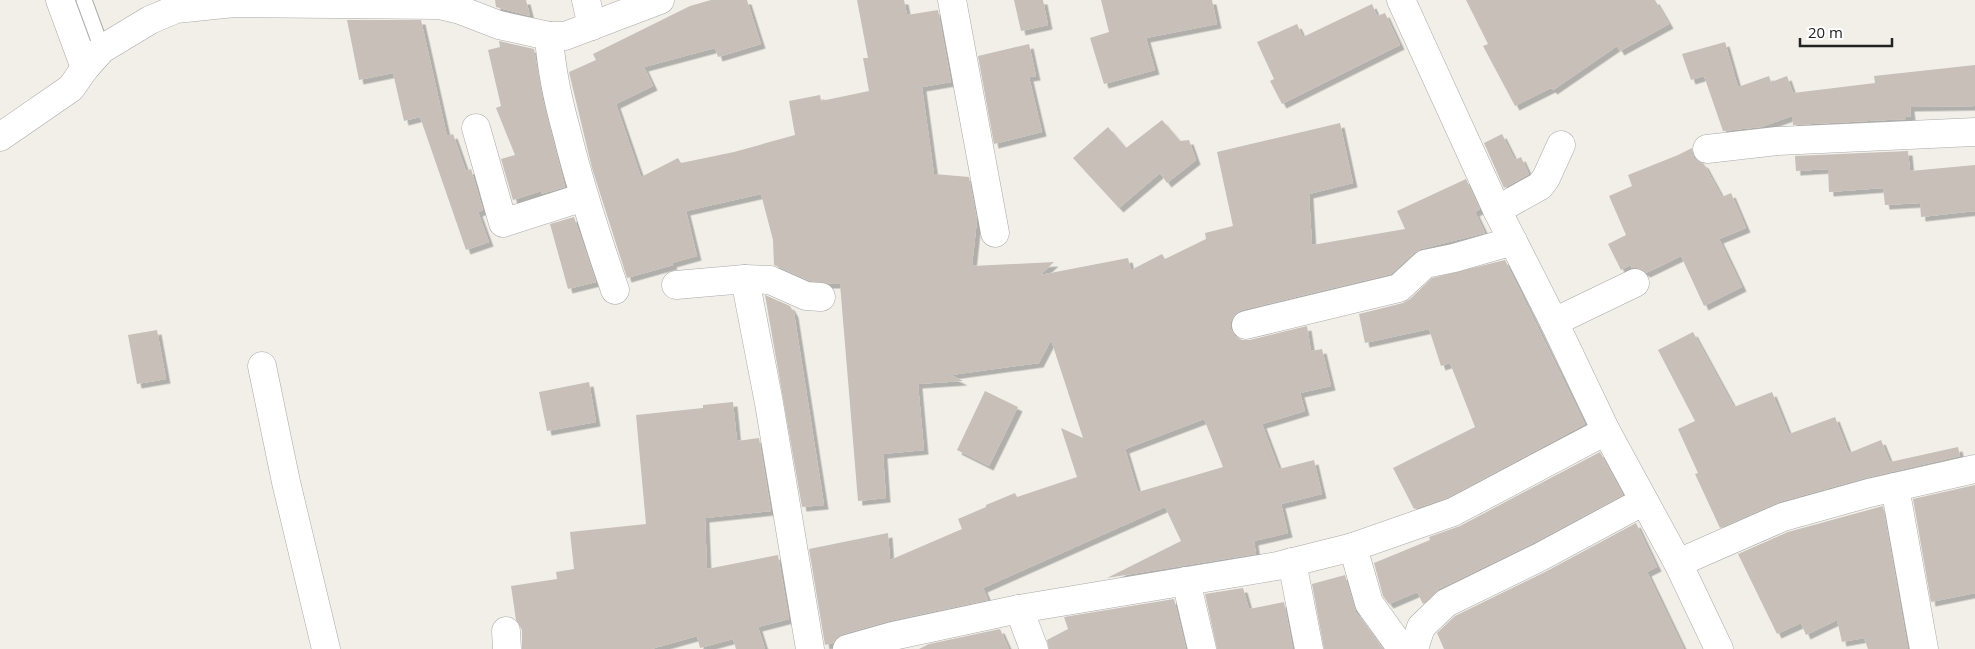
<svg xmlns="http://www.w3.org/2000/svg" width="1975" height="649" viewBox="0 0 1975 649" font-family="'Open Sans',sans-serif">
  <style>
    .building { fill: #c7bfb8; fill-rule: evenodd; filter: url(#shadow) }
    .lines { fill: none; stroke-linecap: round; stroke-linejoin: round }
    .lane-casing { stroke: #a9a9a9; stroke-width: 17 }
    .street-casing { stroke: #a9a9a9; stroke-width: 29 }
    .lane { stroke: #fff; stroke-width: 15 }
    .street { stroke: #fff; stroke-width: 28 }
  </style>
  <defs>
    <filter id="shadow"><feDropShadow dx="4.5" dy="4.5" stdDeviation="0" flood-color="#0004"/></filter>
  </defs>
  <rect width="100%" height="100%" fill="#f2efe9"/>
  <!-- building -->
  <g class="building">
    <path d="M495 0H526L530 16 496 7Z"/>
    <path d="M711 0H747L761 44 718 57 715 48 644 67 653 86 616 104 641 177 678 158 681 163 734 152 795 135 789 101 820 95 821 101 869 91 863 58H868L857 0H904L907 15 938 10 951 82 922 87 934 174 969 177 977 220 972 266 1054 262 1040 275 1128 258 1131 270 1162 254 1165 259 1206 239 1205 233 1233 226 1217 152 1340 123 1353 183 1309 194 1312 245 1405 229 1397 211 1466 179 1480 209 1475 212 1485 233 1421 249 1414 253 1391 274 1242 310 1235 314 1231 321V329L1235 336 1242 340H1250L1307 326 1311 351 1322 349 1331 386 1300 393 1305 411 1262 424 1279 469 1314 460 1322 494 1281 504 1288 533 1254 541 1256 554 1107 578 1181 541 1165 507 983 588 988 600 889 621 843 634 836 638 833 643 825 645 809 549 888 533 890 560 962 529 958 519 986 507V505L1015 493 1017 497 1077 477 1061 428 1083 438 1051 340 1039 363 951 375 963 381 918 384 924 450 883 454 886 498 858 501 840 284H829L810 281 774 265 773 240 761 194 686 211 697 256 672 263 673 265 627 278 592 168 569 72 596 60 593 54 690 6ZM1204 419 1223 467 1138 492 1125 449Z"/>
    <path d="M1014 0H1043L1048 25 1021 31Z"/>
    <path d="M1101 0H1212L1217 24 1146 38 1155 70 1104 84 1090 38 1109 32Z"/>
    <path d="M1466 0H1655L1669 24 1620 51 1617 46 1553 90 1551 88 1515 106 1483 46 1488 44Z"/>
    <path d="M1372 4 1377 16 1385 13 1400 45 1282 104 1270 81 1274 79 1257 42 1297 24 1303 37Z"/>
    <path d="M347 20H421L447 136 453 134 466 171 471 169 483 210 478 212 489 242 466 250 420 117 404 121 393 73 359 80Z"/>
    <path d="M499 41 534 49 543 100 565 187 541 194V191L513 200 501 159 515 155 496 108 501 106 488 50 500 47Z"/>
    <path d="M1725 42 1738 87 1769 76 1771 82 1787 76 1793 93 1875 83 1874 76 1975 65V106L1910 107 1911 116 1906 117V119L1793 125 1792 116 1761 127 1723 131 1704 76 1691 80 1682 54Z"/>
    <path d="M1029 44 1036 76 1029 77 1042 132 994 144 978 56Z"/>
    <path d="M1162 120 1180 141 1189 140 1196 160 1167 183 1160 173 1119 208 1073 158 1108 127 1126 148Z"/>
    <path d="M1502 134 1515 160 1521 157 1529 174 1504 188 1484 143Z"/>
    <path d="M1692 148 1694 158 1704 164 1722 197 1731 193 1746 228 1719 239 1742 287 1704 306 1681 256 1646 273 1637 268H1632L1631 265 1621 270 1608 244 1626 235 1609 196 1632 186 1628 175 1678 155Z"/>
    <path d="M1908 151 1910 171 1975 165V211L1921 217 1920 203 1885 205 1883 188 1829 192 1828 169 1796 171 1795 156Z"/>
    <path d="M574 217 596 282 568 289 550 224Z"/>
    <path d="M1505 260 1585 424 1447 498 1414 509 1393 468 1475 427 1450 363 1441 366 1429 329 1365 343 1359 314 1403 303 1410 299 1432 278Z"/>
    <path d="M765 295 790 306 794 313 824 505 802 507Z"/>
    <path d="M157 330 166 379 137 384 128 335Z"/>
    <path d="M1693 332 1734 407 1772 392 1789 434 1835 417 1849 453 1881 440 1890 462 1958 447 1960 456 1865 478 1779 502 1720 528 1695 474 1698 473 1678 429 1695 421 1658 350Z"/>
    <path d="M589 382 596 422 547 431 539 392Z"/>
    <path d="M985 391 1018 407 989 466 957 450Z"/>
    <path d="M733 402 737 441 759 438 771 511 705 518 707 569 778 555 789 619 758 627 765 649H736L733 639 700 648 697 636 651 649H522V630L516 620 511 586 557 579 556 572 574 569 570 532 646 524 636 415 703 408V405Z"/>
    <path d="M1600 452 1623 495 1533 543 1439 589 1423 604 1417 592 1389 604 1383 596 1374 563 1430 540 1429 537 1460 526Z"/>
    <path d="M1975 485V593L1931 602 1913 499Z"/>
    <path d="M1883 506 1908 649H1868L1864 638 1842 642 1837 620 1806 635 1801 623 1777 634 1738 554 1788 532Z"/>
    <path d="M1636 523 1657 567 1647 572 1684 649H1444L1437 633 1455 616 1547 571Z"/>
    <path d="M1345 575 1356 612 1383 649H1324L1312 584Z"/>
    <path d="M1243 588 1249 609 1284 602 1293 649H1217L1205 594Z"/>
    <path d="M1174 599 1186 649H1049L1047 640 1068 629 1064 617Z"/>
    <path d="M1000 629 1009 649H919L929 644Z"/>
  </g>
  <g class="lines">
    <defs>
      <path id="lane" d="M84 0 102 49"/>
      <g id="street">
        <path d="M60 0 85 68"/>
        <path d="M586 0 592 26"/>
        <path d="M952 0 995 233"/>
        <path d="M1401 0 1497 210 1554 322 1606 431 1678 563 1719 649"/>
        <path d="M549 36C551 69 558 101 567 133 580 186 597 238 615 290"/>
        <path d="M476 128 503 223 584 197"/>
        <path d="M0 137 71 88 85 68 102 49 150 20 176 9 234 3 439 5 460 10 499 25 549 36H565L660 0"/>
        <path d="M1707 149 1777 141 1975 132"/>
        <path d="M1497 210 1540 186 1546 178 1561 145"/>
        <path d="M745 279 770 280 806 296 821 297"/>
        <path d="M676 285 745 279 769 403 810 649"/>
        <path d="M1554 322 1635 283"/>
        <path d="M1246 325 1399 288 1425 264 1454 258 1513 241"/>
        <path d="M262 366 286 482 326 649"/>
        <path d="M1895 487 1924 649"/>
        <path d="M1353 547 1369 603 1402 649"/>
        <path d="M1292 562 1309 649"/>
        <path d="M1678 563 1783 517 1869 493 1975 469"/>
        <path d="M1186 581 1202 649"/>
        <path d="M1019 609 1034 649"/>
        <path d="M506 631 507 649"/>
        <path d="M847 649 893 636 1019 609 1277 566 1353 547 1453 512 1606 431"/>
        <path d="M1414 649 1421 627 1446 603 1540 557 1644 501"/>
      </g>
    </defs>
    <!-- lane casing -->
    <use href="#lane" class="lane-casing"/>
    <!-- street casing -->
    <use href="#street" class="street-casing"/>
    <!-- lane -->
    <use href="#lane" class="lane"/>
    <!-- street -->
    <use href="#street" class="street"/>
  </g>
  <!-- scale -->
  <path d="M1800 38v8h92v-8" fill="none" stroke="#222222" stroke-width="2.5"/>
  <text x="1808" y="38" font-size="15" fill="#222222" stroke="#ffffff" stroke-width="4" paint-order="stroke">20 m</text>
</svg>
